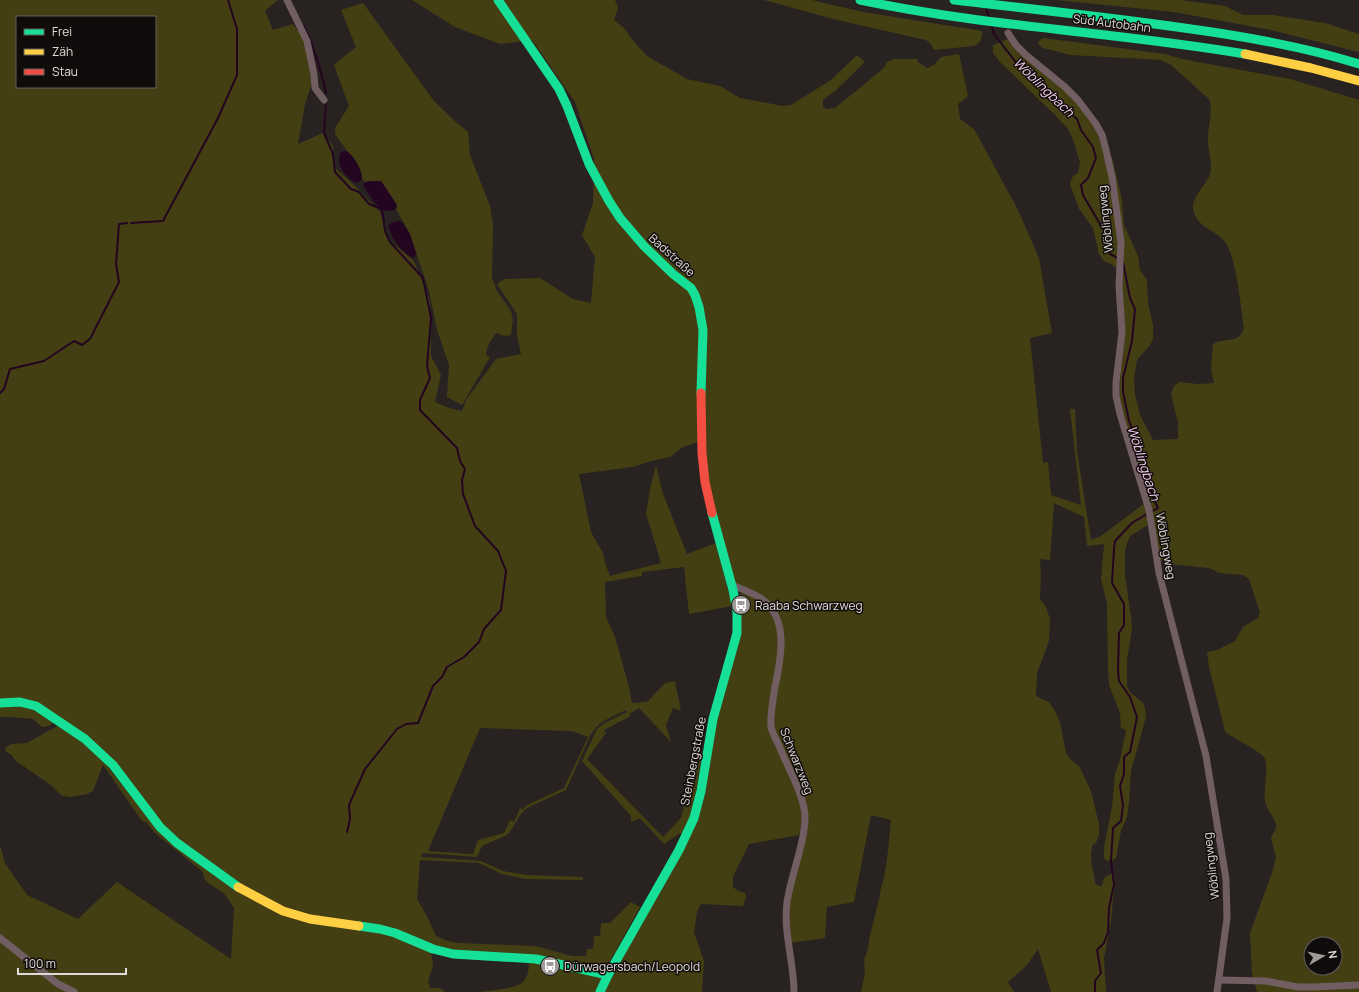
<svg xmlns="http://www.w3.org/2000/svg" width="1359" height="992" viewBox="0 0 1359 992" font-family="Manrope,sans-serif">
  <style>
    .green { fill: #443f13; fill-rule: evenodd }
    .water { fill: #230520 }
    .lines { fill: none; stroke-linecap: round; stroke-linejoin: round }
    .stream { stroke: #230520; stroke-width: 2 }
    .street { stroke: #705e62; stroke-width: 7 }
    .fast { stroke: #16e098; stroke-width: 9 }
    .slow { stroke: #ffcf43; stroke-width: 9 }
    .jam { stroke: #f24e42; stroke-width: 9 }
    .labels { text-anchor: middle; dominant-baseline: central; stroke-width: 3; stroke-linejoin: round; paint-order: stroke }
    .street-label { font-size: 12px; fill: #e1dad8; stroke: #100c0b }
    .poi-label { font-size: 12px; fill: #e1dad8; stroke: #100c0b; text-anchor: start }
    .water-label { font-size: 13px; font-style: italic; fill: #f6cdee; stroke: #100c0b }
  </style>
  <rect width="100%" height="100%" fill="#282221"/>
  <!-- green -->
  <g class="green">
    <path d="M0 0H278L265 11 273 30 293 24 301 35 304 42 312 83 305 104 298 144 323 133 333 146 334 167 354 185 380 212 389 240 414 261 430 301 431 356 441 375 435 402 449 408 462 411 466 400 496 359 521 354 517 335V314L497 284 505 279 540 278 573 299 591 303 595 257 582 235 593 203 594 159 575 102 532 40 500 44 455 27 412 0H615L618 8 614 20 623 27 636 44 647 56 687 79 720 86 740 98 783 106 791 105 831 80 857 55 865 62 835 91 823 100V106L826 109 835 108 884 68 887 62 894 59H917L918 62 927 68 934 65 941 57 959 54 968 96 958 104 960 119 974 129 1017 208 1039 258 1052 333 1030 338 1043 463 1048 462 1051 495 1081 505 1070 409H1075L1077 451 1091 540 1101 536 1145 503 1148 525 1130 536 1127 543 1125 551V576L1131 616 1132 629 1127 660V686L1130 692 1143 703 1145 708 1146 717 1131 771 1129 803 1127 817 1121 831 1116 858 1113 860 1106 861 1104 857V848L1112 807 1115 774 1120 760 1126 730 1121 728 1120 713 1109 685 1108 669 1107 604 1101 579 1104 544 1087 546 1084 517 1054 503 1050 560 1040 559 1041 575 1040 599 1046 607 1050 619 1049 641 1037 673 1036 696 1049 702 1054 709 1060 722 1066 753 1070 759 1079 766 1091 791 1099 824V835L1096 843 1093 844C1088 860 1094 869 1095 883L1099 886H1102L1104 878 1110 874H1114L1115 878 1111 921 1104 958 1106 992H1051L1038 949 1027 965 1008 982 1014 992H861L865 973 864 960 868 950 869 940 880 895C880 888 883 884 884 877 888 858 889 839 891 820L871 815 854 902 827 907 825 938 790 943 788 911 806 816 773 723 783 652 771 606 735 584 698 442 683 447 670 457 655 460 632 467 579 474 591 532 603 553 605 563 610 576 661 563 646 514 650 489 656 466 663 494 687 554 716 543 732 606 689 614 684 567 642 572V576L605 582 606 617 615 637 629 687 632 703 647 702 665 683 675 681 681 711 673 708 666 725 671 742 639 708 631 713 629 717 604 730 606 733 587 759 663 837 681 818 691 781 692 766 701 760 693 810 683 835 680 833 664 844 640 818 631 822V816L582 761 597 729 605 723 627 712 626 710C612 717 600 720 591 734L566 790 527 808 520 815 512 829 507 835 482 846 477 857 423 853 421 857 481 861 503 871 526 875 583 877V880L526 879 502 874 479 863 420 860 417 899 428 918 436 936 445 940 458 943 535 946 572 956H586L587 949H593L594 936H600L601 923H610L631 902 640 907 610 961 602 966 594 967 465 953 310 917 258 896 179 841 148 807 57 716 0 701ZM17 17H155V87H17ZM480 728 572 731 588 737 564 788 525 806 523 810 520 808 514 822 510 820 504 833 478 840 473 854 428 851Z"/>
    <path d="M764 0H812L863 12 982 31C982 38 981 43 974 46L934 50 931 44 926 40 833 19Z"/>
    <path d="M1056 0H1180L1225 6 1243 15H1273L1325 23 1359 34V52L1271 30 1174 12Z"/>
    <path d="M363 3 434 101 456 122 468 132 470 155 490 206 493 225 492 278 497 291 511 311 513 320 511 335 505 336 496 333C491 340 487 346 486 355L490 357 462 405 447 397 449 365 437 330 429 291 410 234 396 209 397 205 381 181 365 182 362 179V176L352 156 347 151 335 134V128L349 106 334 65 356 47 341 10Z"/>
    <path d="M1043 38 1165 54 1182 59 1290 79 1359 100V992H1257L1252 973 1250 933 1272 873 1276 857 1271 838C1272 835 1276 830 1276 827 1277 819 1266 810 1265 801 1263 790 1270 763 1263 756 1257 750 1236 739 1228 734L1225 731 1209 667 1207 652 1217 650 1235 641 1243 627 1258 618 1260 613 1249 579 1243 575 1220 573 1209 568 1168 564 1158 559 1152 510 1123 413 1119 395 1121 370 1125 332 1122 286V271L1103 260 1099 254 1093 228 1079 209 1070 184 1073 176 1078 173 1080 162 1072 137 1068 129 1055 115 1000 62 993 53V45L1008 39C1038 66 1072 91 1093 125 1099 135 1102 147 1105 158L1112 157 1122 200 1124 225 1138 256 1140 270 1147 280 1148 303 1153 325V339L1150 345 1137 360 1134 378 1135 394 1140 415 1153 440 1178 439V422L1171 394 1174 386 1179 382 1198 384 1214 383 1211 370 1213 344C1226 337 1238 345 1244 328 1241 309 1236 255 1225 242 1214 228 1195 228 1193 207 1193 197 1206 184 1210 175 1213 164 1208 152 1208 141 1207 127 1214 113 1209 99L1171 65 1161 60 1070 55 1043 48 1039 45 1038 42ZM1311 944H1335V968H1311Z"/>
    <path d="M741 593C760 598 773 611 777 630 781 648 776 667 773 685 772 690 770 697 771 703 772 715 773 737 777 748 784 769 802 794 802 817 802 823 800 829 799 835L749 844 733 876V887L738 891 745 893 746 897 743 906 701 904 697 912 694 932 704 961 702 992H601L682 851 722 697 738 595Z"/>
    <path d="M0 707H28L54 722 49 726 42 727 33 719 10 717H0Z"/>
    <path d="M59 725 98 755 143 810 255 901 380 932 431 952 433 966 428 981 430 988H440L445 992H0V845L5 863 27 895 78 919 117 882 231 959 234 908C231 905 230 901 227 897 220 887 202 885 203 872L155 833 146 822 142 821 103 765 93 791 87 794 69 797 61 795 52 786 16 761 12 755 6 752 5 748 11 744 27 743Z"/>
    <path d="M529 961 608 975 596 992H477C487 991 516 989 523 982 528 977 529 969 529 961Z"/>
  </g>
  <!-- water -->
  <g class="water">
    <path d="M347 151C355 158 362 169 362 179L359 182 356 183C345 177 335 165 341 152Z"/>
    <path d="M370 181H381L397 205 396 209C381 217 370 196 363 185L365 182Z"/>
    <path d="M398 221 402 222 410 234 416 253 414 258C403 255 391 237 388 226L391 223Z"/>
  </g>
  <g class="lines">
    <!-- stream -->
    <g class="stream">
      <path d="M986 8 989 17"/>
      <path d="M304 26C314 47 321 70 326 93"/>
      <path d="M992 27 994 34 1021 69 1077 119 1081 130 1093 147 1096 158 1088 178 1081 185 1083 195 1104 231 1110 254 1118 258"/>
      <path d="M326 105 324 133 333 154 335 172 351 189 359 192 369 204 382 209 385 231 390 242 423 278 431 318 427 366 430 378 420 400V410L457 448 460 461 465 469 462 480 463 494 475 526 498 551 506 571 501 610 484 629 479 642 464 657 447 667 442 677 433 686 418 723 406 724 397 729 365 769 349 805 350 819 347 832"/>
      <path d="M131 223 163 221 218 118 237 75V29L228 0"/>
      <path d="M1123 262 1130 298 1135 309 1132 341 1123 378V392L1129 421 1146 466 1147 479 1154 500 1158 508 1151 512"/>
      <path d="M0 393 4 389 10 369 44 361 74 341 82 345 90 339 119 282 116 264 119 224 127 223"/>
      <path d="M1095 992V981L1101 973 1097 950 1104 943 1108 932 1109 908 1114 884 1111 861 1113 828 1121 821 1123 805 1120 786 1124 774V757L1130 752 1137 717 1130 697 1119 681 1118 670 1119 633 1124 625V604L1112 583 1114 549 1115 541 1132 523 1147 514"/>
    </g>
    <!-- street -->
    <g class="street">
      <path d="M287 0 307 41 314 75 315 88 324 100"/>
      <path d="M1008 33 1016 45 1026 55 1065 87 1078 100 1096 124 1102 135 1106 150 1112 177 1121 242 1119 286 1122 332 1116 383V396L1120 414 1149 510 1159 573 1206 756 1226 879 1227 918 1217 992"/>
      <path d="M732 585C742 589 753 593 762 599 791 621 780 662 774 692 773 703 770 715 771 726 772 734 777 740 780 748 788 768 804 795 805 816 805 843 791 875 787 902 783 932 794 962 794 992"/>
      <path d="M0 938 58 984 74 992"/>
      <path d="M1219 980 1266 981 1298 987H1313L1359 985"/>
    </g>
    <!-- fast -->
    <g class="fast">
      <path d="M498 0 559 89 567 106 589 164 609 201 620 218 644 246 673 274 691 288 695 295 699 307 703 330 701 393"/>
      <path d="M860 0C987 27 1117 32 1245 54"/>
      <path d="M954 0C1031 9 1107 17 1184 28 1243 36 1302 46 1359 64"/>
      <path d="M0 703 20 702 36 706 85 739 113 765 160 827 177 843 238 887"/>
      <path d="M359 926 380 929 395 933 433 949 453 954 536 959 608 975"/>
      <path d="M600 992 608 975 679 850 694 818 701 791 713 719 737 633V612L733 590 712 513"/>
    </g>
    <!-- slow -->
    <g class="slow">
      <path d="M1245 54 1311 68 1359 81"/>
      <path d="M238 887 283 911 310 919 359 926"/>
    </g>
    <!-- jam -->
    <path class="jam" d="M701 393 702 453 705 482 712 513"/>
  </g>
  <!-- icons -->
  <defs>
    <symbol id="bus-disc" viewBox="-11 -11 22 22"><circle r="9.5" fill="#a09a98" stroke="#100c0b"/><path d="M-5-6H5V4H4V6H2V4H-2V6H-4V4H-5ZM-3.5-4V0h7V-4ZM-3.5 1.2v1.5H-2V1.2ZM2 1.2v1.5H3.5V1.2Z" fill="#fff"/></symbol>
  </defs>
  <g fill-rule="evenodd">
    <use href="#bus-disc" x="730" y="594" width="22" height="22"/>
    <use href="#bus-disc" x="539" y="955" width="22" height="22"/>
  </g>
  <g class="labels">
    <!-- street labels -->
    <g class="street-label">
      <text transform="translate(1112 23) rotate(7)">Süd Autobahn</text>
      <text transform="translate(1105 219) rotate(-96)">Wöblingweg</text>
      <text transform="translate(672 255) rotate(42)">Badstraße</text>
      <text transform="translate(1166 546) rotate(80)">Wöblingweg</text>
      <text transform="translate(693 761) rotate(-79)">Steinbergstraße</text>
      <text transform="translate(797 761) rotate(68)">Schwarzweg</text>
      <text transform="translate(1211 866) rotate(-97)">Wöblingweg</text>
    </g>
    <!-- poi labels -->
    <g class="poi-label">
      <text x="755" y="605">Raaba Schwarzweg</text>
      <text x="564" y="966">Dürwagersbach/Leopold</text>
    </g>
    <!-- water labels -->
    <g class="water-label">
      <text transform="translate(1044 87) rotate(44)">Wöblingbach</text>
      <text transform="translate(1144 463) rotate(72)">Wöblingbach</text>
    </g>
  </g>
  <!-- legend -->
  <rect x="16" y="16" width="140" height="72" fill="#100c0b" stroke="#645e5d"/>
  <rect x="24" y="29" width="20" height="6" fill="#16e098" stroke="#645e5d"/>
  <text x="52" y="36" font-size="12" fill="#e1dad8">Frei</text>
  <rect x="24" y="49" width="20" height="6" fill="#ffcf43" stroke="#645e5d"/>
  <text x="52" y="56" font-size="12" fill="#e1dad8">Zäh</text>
  <rect x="24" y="69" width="20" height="6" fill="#f24e42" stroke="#645e5d"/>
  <text x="52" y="76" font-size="12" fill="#e1dad8">Stau</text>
  <!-- north arrow -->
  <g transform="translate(1323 956) rotate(81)"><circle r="19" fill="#100c0b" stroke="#645e5d"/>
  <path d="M0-3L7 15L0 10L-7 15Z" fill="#a09a98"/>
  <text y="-6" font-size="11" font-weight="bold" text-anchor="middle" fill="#e1dad8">N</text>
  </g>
  <!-- scale -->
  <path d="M18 968v6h108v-6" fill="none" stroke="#e1dad8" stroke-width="2"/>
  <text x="24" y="968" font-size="12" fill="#e1dad8" stroke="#100c0b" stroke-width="3" paint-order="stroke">100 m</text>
</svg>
